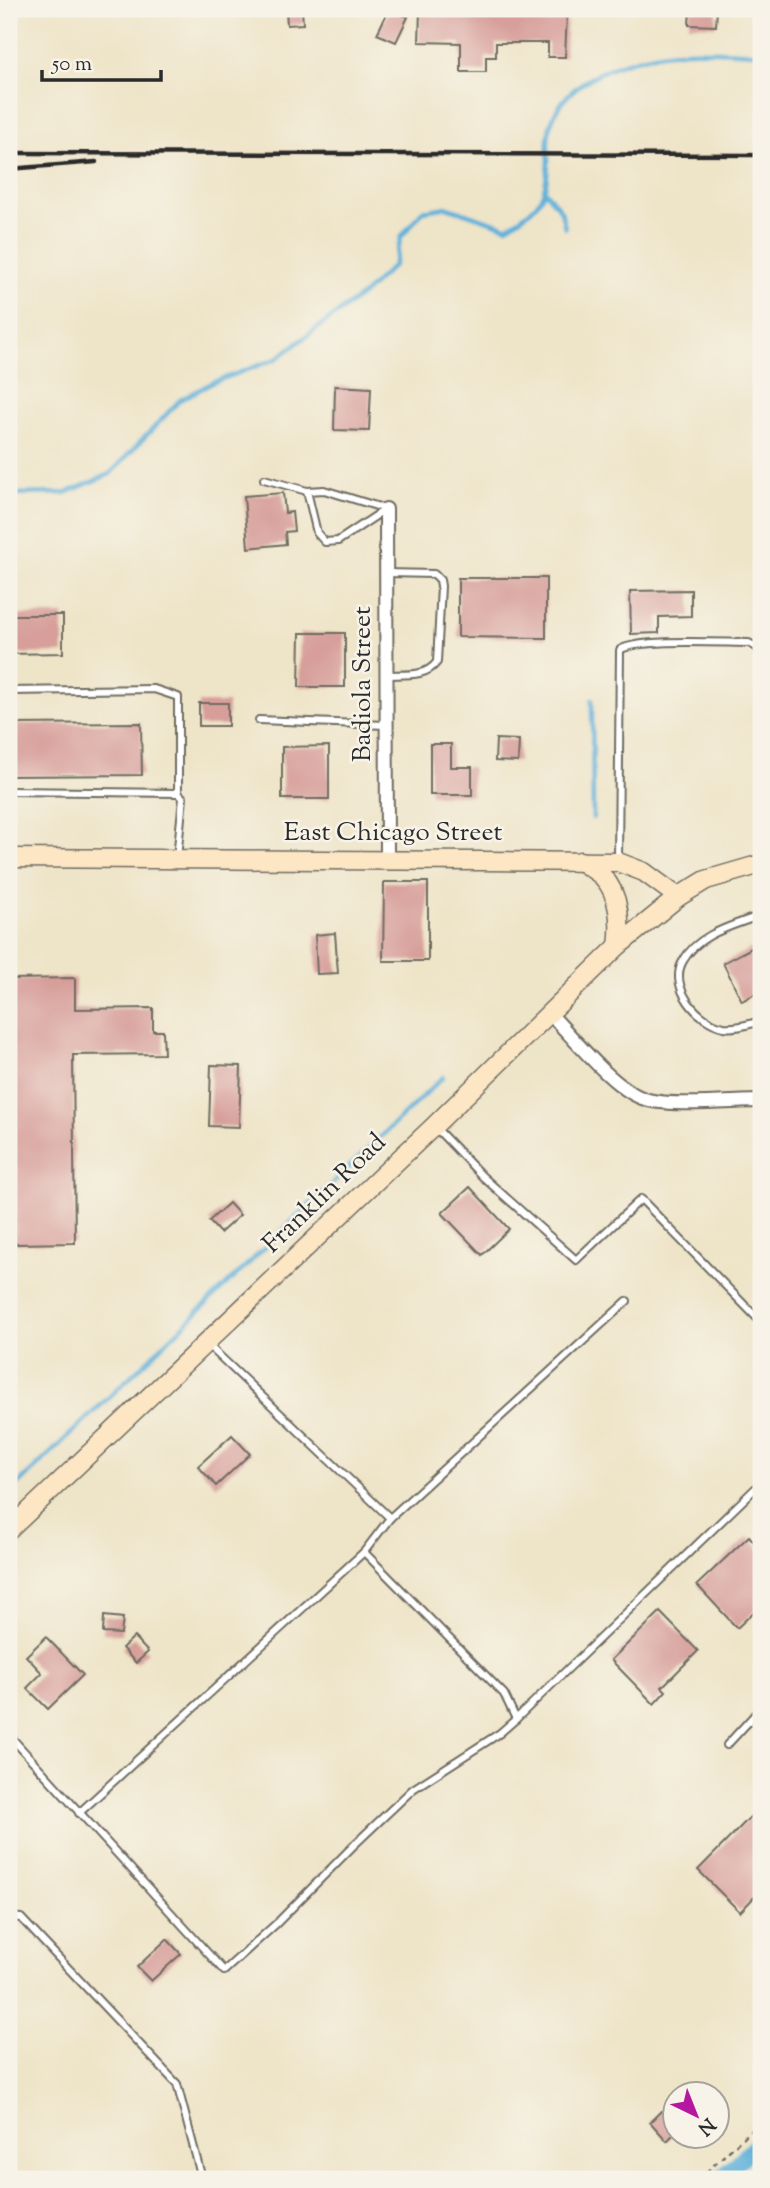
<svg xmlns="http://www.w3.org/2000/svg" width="770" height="2188" viewBox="0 0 770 2188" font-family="'Sorts Mill Goudy',serif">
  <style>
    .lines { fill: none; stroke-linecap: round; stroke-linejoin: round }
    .stream { stroke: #5fb1da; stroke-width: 4.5 }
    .canal { stroke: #5fb1da; stroke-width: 16 }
    .building { fill: #d79e9a }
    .lane-casing { stroke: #6f6c62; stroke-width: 10 }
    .street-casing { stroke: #6f6c62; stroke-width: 16 }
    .secondary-casing { stroke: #6f6c62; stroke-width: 21 }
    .path { stroke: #6f6c62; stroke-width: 2.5; stroke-dasharray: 5 5; stroke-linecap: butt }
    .lane { stroke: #fff; stroke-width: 6 }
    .street { stroke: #fff; stroke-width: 12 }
    .secondary { stroke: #fce6c4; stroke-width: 18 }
    .rail { stroke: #2b2b2b; stroke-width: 4.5 }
    .labels { text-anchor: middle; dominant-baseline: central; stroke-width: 5; stroke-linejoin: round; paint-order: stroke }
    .street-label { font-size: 26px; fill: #2b2b2b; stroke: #f7f3e8 }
  </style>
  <rect width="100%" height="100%" fill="#f7f3e8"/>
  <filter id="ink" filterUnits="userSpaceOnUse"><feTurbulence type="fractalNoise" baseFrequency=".0143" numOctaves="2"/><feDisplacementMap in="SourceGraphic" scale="14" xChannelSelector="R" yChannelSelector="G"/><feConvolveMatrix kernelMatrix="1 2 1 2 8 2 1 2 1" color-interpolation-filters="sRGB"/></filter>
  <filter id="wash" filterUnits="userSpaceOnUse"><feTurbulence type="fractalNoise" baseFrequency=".00686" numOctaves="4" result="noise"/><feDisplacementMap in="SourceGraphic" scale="28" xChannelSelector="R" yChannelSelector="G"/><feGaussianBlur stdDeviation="1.57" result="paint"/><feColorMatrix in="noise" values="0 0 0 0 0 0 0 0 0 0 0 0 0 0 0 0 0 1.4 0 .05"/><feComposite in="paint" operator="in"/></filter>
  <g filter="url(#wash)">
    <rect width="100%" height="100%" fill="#eee4c8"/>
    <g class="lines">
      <!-- stream -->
      <g class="stream">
        <path d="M544 190 561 211 565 228"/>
        <path d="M9 494 66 493 110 474 180 400 214 382 276 359 366 292 394 265 401 237 423 211 447 207 507 227C540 206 547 199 548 159 548 150 547 141 549 132 559 75 636 55 686 51 711 50 737 52 761 53"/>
        <path d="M592 700 593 818"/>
        <path d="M9 1493 443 1077"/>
      </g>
      <!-- canal -->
      <path class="canal" d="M720 2179 761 2140"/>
    </g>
    <g id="blocks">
      <!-- building -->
      <g class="building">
        <path d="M286 9H302L303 24 287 25Z"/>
        <path d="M389 9 408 17 396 42 377 34Z"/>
        <path d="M420 9 567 13 565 57H548V43H496V57H486V72H461V43L419 42Z"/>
        <path d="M690 9H717L716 26 689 25Z"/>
        <path d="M335 386 371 388 369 431 334 430Z"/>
        <path d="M283 493 285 513 292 512 294 531 285 532 286 544 248 548 244 496Z"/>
        <path d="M458 578H546V638L458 637Z"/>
        <path d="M691 590V616L659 617V633L631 634 630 591Z"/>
        <path d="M9 615H63V653L9 654Z"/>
        <path d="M300 633H345V687H299Z"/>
        <rect x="199" y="703" width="29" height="23"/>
        <path d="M141 723 142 775 9 776V724Z"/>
        <path d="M496 739 519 740 518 762 495 761Z"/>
        <path d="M430 744H451V767H472V795H430Z"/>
        <path d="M329 746V799H282V747Z"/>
        <path d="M384 882H428V961H383Z"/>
        <path d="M335 933 338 973 317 974 315 935Z"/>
        <path d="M761 943V991L742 1001 723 963Z"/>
        <path d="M75 978V1009L153 1008V1031H163L164 1054 73 1055 75 1243 15 1244 13 1055H9V979Z"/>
        <path d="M211 1065 241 1066 239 1127 209 1126Z"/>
        <path d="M470 1187 509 1229 482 1255 442 1213Z"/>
        <path d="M229 1203 240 1215 220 1233 209 1221Z"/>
        <path d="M232 1435 250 1454 216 1486 198 1466Z"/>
        <path d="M749 1536 761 1550V1605L737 1628 697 1585Z"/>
        <path d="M660 1612 698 1651 662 1687 666 1691 654 1704 611 1660Z"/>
        <path d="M104 1616 123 1618 121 1634 103 1633Z"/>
        <path d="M46 1637 83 1675 48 1709 27 1688 42 1673 26 1656Z"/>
        <path d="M134 1637 148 1652 136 1663 122 1648Z"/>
        <path d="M761 1806V1890L740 1912 698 1870Z"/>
        <path d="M167 1939 181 1954 151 1981 137 1967Z"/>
        <path d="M661 2111 676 2127V2132L667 2141 650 2122Z"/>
      </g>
    </g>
  </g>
  <g filter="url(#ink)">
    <use href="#blocks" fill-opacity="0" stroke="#6f6c62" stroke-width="2"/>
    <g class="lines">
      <defs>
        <g id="lane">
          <path d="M264 479 307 491 324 490 386 509"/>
          <path d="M307 491 317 533 325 542 338 541 386 509"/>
          <path d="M386 675C405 674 425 678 437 662L441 586 440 580 434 574 386 573"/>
          <path d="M9 691 154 689 178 697V793"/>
          <path d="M259 720 386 725"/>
          <path d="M9 791 178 793 183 798 177 858"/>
          <path d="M618 860 620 650C639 638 722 643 749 643L758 648 761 655"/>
          <path d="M761 915C733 926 699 933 683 961 668 987 698 1022 724 1027 737 1029 749 1024 761 1021"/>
          <path d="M436 1128 482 1176 576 1260 641 1199 761 1322"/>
          <path d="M208 1345 390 1518 627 1301"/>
          <path d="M364 1552 504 1694 516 1719"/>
          <path d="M9 1735 224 1971 277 1923 355 1844 413 1789 500 1733 516 1719 761 1483"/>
          <path d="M727 1745 761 1708"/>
          <path d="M79 1813 364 1552 390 1518"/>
          <path d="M9 1917 21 1918 177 2084 202 2179"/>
        </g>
        <g id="street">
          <path d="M386 509 387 859"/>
          <path d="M550 1014C573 1037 612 1087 642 1098 667 1108 732 1101 761 1101"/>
        </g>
        <g id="secondary">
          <path d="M9 858 618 862 644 872 678 897"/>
          <path d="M580 861C587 866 597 871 603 877 620 895 621 924 618 946"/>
          <path d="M9 1530 434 1126 618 946 678 897 706 880 761 864"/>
        </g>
      </defs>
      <!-- lane casing -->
      <use href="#lane" class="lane-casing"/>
      <!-- street casing -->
      <use href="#street" class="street-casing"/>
      <!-- secondary casing -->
      <use href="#secondary" class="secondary-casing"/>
      <!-- path -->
      <path class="path" d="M699 2179 761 2121"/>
      <!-- lane -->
      <use href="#lane" class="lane"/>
      <!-- street -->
      <use href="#street" class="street"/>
      <!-- secondary -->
      <use href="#secondary" class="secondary"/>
      <!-- rail -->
      <g class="rail">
        <path d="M9 153 761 155"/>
        <path d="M9 169 96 162"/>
      </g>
    </g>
  </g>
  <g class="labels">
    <!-- street labels -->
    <g class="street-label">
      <text transform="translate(363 684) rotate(-90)">Badiola Street</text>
      <text x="393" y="833">East Chicago Street</text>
      <text transform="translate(325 1194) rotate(-44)">Franklin Road</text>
    </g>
  </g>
  <!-- margin -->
  <rect width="770" height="2188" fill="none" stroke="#f7f3e8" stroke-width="35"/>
  <!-- north arrow -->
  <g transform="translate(696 2115) rotate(137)"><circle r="33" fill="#f7f3e8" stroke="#a5a39c" stroke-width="2"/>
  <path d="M0-5L12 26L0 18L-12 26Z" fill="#b5179e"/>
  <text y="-10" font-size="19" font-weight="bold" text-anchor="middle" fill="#2b2b2b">N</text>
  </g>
  <!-- scale -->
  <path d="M42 70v10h119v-10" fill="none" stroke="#2b2b2b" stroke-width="3.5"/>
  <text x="52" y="70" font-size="21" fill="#2b2b2b" stroke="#f7f3e8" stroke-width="5" paint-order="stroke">50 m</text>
</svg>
